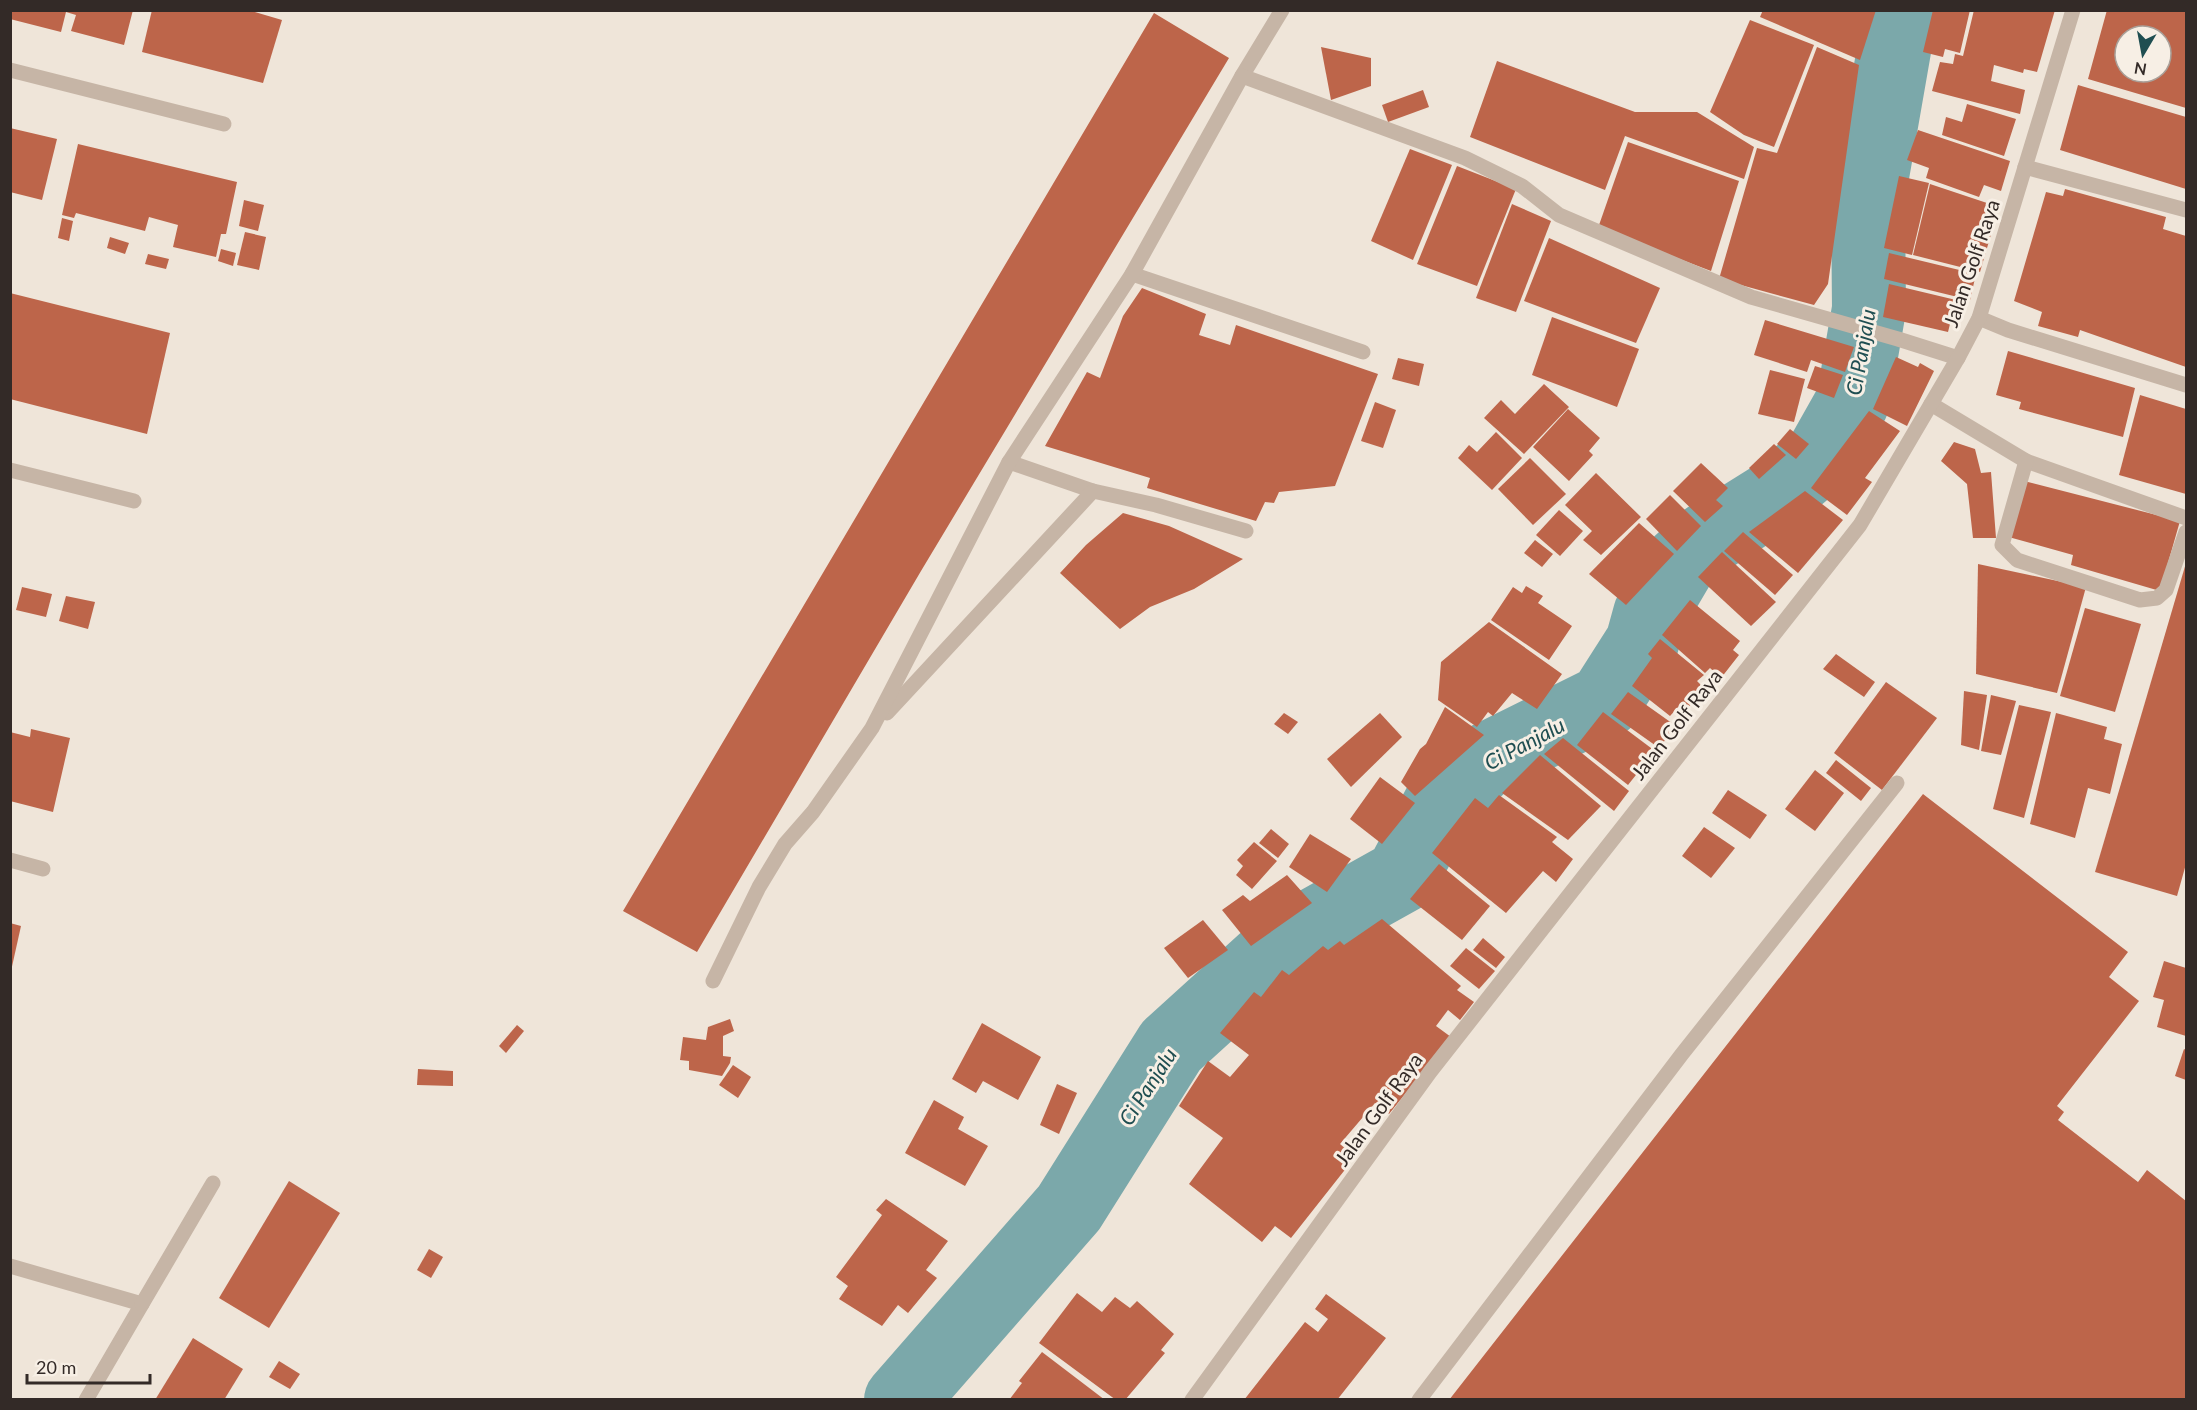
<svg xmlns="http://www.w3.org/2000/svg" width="2197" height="1410" viewBox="0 0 2197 1410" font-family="Lato,sans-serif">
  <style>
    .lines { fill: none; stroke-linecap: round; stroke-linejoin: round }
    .river { stroke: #7ba8aa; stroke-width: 74 }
    .building { fill: #bd654a; fill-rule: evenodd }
    .minor { stroke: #c6b5a6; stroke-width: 15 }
    .labels { text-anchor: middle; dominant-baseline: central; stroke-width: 6; stroke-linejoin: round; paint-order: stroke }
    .street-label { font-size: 20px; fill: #332a27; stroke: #f7efe5 }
    .water-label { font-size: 21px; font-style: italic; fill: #1f4e51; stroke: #f7efe5 }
  </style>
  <rect width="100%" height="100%" fill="#efe5d9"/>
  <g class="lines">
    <!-- river -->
    <path class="river" d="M901 1400 1069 1208 1171 1046 1289 939 1402 876 1441 802 1486 760 1605 701 1642 643 1650 614 1680 563 1707 539 1771 499 1822 456 1853 401 1869 309 1868 199 1901 10"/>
  </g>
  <!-- building -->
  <g class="building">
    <path d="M10 10H133L124 45 71 31 76 15 66 12 61 32 10 19Z"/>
    <path d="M152 10H248L282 20 263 83 142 52Z"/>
    <path d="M1763 10H1876L1860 60 1760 17Z"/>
    <path d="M1933 10H1970L1960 53 1945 49 1943 57 1923 52Z"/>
    <path d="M1974 10H2055L2037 72 2024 69 2023 73 1994 65 1991 81 2025 90 2020 114 1932 91 1940 62 1953 64 1955 54 1963 56Z"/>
    <path d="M2107 10H2186V108L2088 79ZM2125 36H2161V72H2125Z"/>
    <path d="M1154 13 1229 58 921 571 697 952 623 911Z"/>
    <path d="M1750 20 1814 45 1774 147 1744 135 1710 112Z"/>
    <path d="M1321 47 1371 58V86L1331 100Z"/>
    <path d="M1817 47 1859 65 1828 284 1814 305 1719 279 1757 148 1777 153Z"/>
    <path d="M1497 61 1635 112H1697L1754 147 1744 179 1625 136 1605 190 1470 137Z"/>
    <path d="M2078 85 2186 117V189L2060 150Z"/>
    <path d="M1423 90 1429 107 1388 122 1382 105Z"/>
    <path d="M1967 104 2016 119 2004 156 1942 135 1946 117 1962 122Z"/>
    <path d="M10 128 57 139 42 200 10 192Z"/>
    <path d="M1918 130 2010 161 2001 191 1984 185 1979 197 1926 178 1929 168 1907 160Z"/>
    <path d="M1628 142 1739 181 1711 271 1598 228Z"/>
    <path d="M78 144 237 182 226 234H221L216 257 173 247 178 225 149 217 145 231 76 213 74 218 62 215Z"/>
    <path d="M1410 149 1452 165 1413 260 1371 241Z"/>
    <path d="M1457 166 1516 189 1477 286 1417 264Z"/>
    <path d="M1899 176 1929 183 1912 255 1884 248Z"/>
    <path d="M1930 184 1999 207 1980 272 1913 255Z"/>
    <path d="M2065 189 2166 217 2163 229 2186 236V367L2080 330 2078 337 2038 326 2042 312 2014 301 2046 192 2063 196Z"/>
    <path d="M244 200 264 205 258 231 239 226Z"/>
    <path d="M1512 204 1551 221 1516 312 1476 298Z"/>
    <path d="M62 218 73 221 69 241 58 238Z"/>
    <path d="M245 232 266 237 259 270 237 265Z"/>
    <path d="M110 237 129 243 125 254 107 248Z"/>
    <path d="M1549 238 1660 288 1636 343 1524 301Z"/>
    <path d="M221 249 236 253 233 266 218 261Z"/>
    <path d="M1889 253 1976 274 1970 300 1884 279Z"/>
    <path d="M148 254 169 259 166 269 145 264Z"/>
    <path d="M1889 284 1956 300 1948 332 1883 317Z"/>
    <path d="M1142 288 1206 314 1199 335 1230 345 1236 325 1378 374 1335 486 1279 492 1274 503 1265 502 1256 521 1147 488 1150 478 1045 446 1087 372 1100 378 1123 316Z"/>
    <path d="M10 293 170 333 147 434 10 399Z"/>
    <path d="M1552 317 1639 349 1617 407 1532 375Z"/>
    <path d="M1765 320 1854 347 1845 372 1811 360 1807 372 1754 355Z"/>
    <path d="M2008 351 2135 388 2123 437 2019 409 2021 402 1996 395Z"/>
    <path d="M1896 357 1918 367 1920 363 1934 371 1907 426 1873 409Z"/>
    <path d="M1398 358 1424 364 1419 386 1392 379Z"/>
    <path d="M1815 366 1843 375 1834 398 1807 388Z"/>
    <path d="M1770 370 1805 379 1794 422 1758 414Z"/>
    <path d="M1544 384 1569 407 1524 454 1484 418 1501 400 1515 414Z"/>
    <path d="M2140 395 2186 409V494L2119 475Z"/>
    <path d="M1375 402 1396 410 1383 448 1361 441Z"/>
    <path d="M1568 409 1600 438 1589 451 1593 455 1569 481 1533 447Z"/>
    <path d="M1869 411 1900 431 1865 478 1872 482 1847 515 1811 488Z"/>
    <path d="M1790 429 1809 444 1796 459 1777 444Z"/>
    <path d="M1496 432 1522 458 1492 490 1458 458 1469 445 1477 452Z"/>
    <path d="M1954 442 1975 449 1981 473 1991 472 1996 538H1973L1967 484 1941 461Z"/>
    <path d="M1774 444 1786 455 1759 479 1749 468Z"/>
    <path d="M1530 458 1566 494 1533 525 1498 489Z"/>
    <path d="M1701 463 1728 488 1716 500 1723 506 1705 522 1673 491Z"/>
    <path d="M1596 473 1641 517 1601 555 1583 540 1592 531 1565 505Z"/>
    <path d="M2020 480 2180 521 2160 591 2071 565 2073 555 2005 536Z"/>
    <path d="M1805 491 1843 520 1798 573 1749 532Z"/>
    <path d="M1670 495 1701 526 1677 551 1646 519Z"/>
    <path d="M1559 510 1583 531 1560 556 1536 535Z"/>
    <path d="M1123 513 1169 526 1243 559 1194 589 1150 607 1120 629 1060 573 1086 545Z"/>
    <path d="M1639 523 1674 554 1626 605 1589 574Z"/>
    <path d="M1743 532 1793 575 1775 595 1724 551Z"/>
    <path d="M1535 540 1553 554 1542 567 1524 553Z"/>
    <path d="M1722 552 1776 602 1751 626 1698 577Z"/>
    <path d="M2186 563V864L2177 896 2095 872Z"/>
    <path d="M1978 564 2086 587 2057 693 1976 674Z"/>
    <path d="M1526 586 1543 596 1538 603 1572 626 1549 660 1491 620 1513 587 1522 593Z"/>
    <path d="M22 587 52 594 46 617 16 610Z"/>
    <path d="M66 596 95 602 88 629 59 621Z"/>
    <path d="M1690 600 1740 641 1733 650 1739 655 1721 678 1710 668 1705 673 1662 635Z"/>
    <path d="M2085 608 2141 624 2115 712 2060 696Z"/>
    <path d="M1489 622 1562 674 1537 709 1512 693 1493 716 1488 712 1477 727 1438 700 1441 662Z"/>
    <path d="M1660 639 1704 675 1697 681 1704 688 1688 708 1681 704 1670 716 1632 686 1652 658 1648 654Z"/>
    <path d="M1836 654 1875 682 1864 697 1823 669Z"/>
    <path d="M1886 682 1937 718 1882 790 1834 753Z"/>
    <path d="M1964 691 1987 695 1979 750 1961 745Z"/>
    <path d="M1628 692 1676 726 1659 748 1611 714Z"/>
    <path d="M1991 695 2016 701 2001 755 1981 751Z"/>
    <path d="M2019 705 2051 712 2024 818 1993 809Z"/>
    <path d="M1445 707 1484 735 1415 796 1401 782 1420 749 1426 744Z"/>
    <path d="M1603 712 1655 751 1628 785 1577 745Z"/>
    <path d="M1284 713 1298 722 1288 734 1274 724Z"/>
    <path d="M1380 713 1402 737 1351 787 1327 759Z"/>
    <path d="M2056 713 2107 727 2104 739 2122 744 2110 794 2088 788 2075 838 2030 824Z"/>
    <path d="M31 729 70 738 53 812 10 801V732L30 737Z"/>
    <path d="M1563 738 1629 791 1614 811 1544 754Z"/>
    <path d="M1540 755 1601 806 1568 840 1502 793Z"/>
    <path d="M1836 760 1871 788 1861 801 1826 773Z"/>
    <path d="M1815 770 1844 793 1815 831 1785 809Z"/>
    <path d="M1380 777 1415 803 1382 844 1350 819Z"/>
    <path d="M1728 790 1767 815 1750 839 1712 813Z"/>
    <path d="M1923 794 2128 952 2109 977 2139 1001 2057 1106 2064 1112 2058 1120 2138 1182 2147 1170 2186 1201V1400H1449Z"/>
    <path d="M1499 795 1557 837 1552 842 1573 859 1556 882 1543 871 1506 913 1432 853 1475 798 1488 808Z"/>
    <path d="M1704 827 1735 848 1711 878 1682 856Z"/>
    <path d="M1271 829 1289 844 1278 858 1259 843Z"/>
    <path d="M1310 834 1351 859 1327 892 1289 867Z"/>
    <path d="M1254 842 1277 861 1252 889 1236 875 1243 866 1237 860Z"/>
    <path d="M1439 864 1490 906 1462 940 1410 899Z"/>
    <path d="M1287 875 1312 903 1251 946 1222 910 1243 895 1250 901Z"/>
    <path d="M1382 919 1461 986 1457 990 1474 1002 1460 1020 1448 1010 1436 1026 1451 1037 1389 1114 1375 1103 1340 1144 1355 1157 1291 1238 1275 1226 1262 1242 1189 1184 1223 1138 1179 1106 1208 1061 1230 1077 1249 1055 1220 1033 1254 992 1261 997 1282 970 1289 975 1323 946 1328 950 1340 941 1344 945Z"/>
    <path d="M1203 920 1228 950 1188 978 1164 948Z"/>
    <path d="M10 923 21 926 11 971H10Z"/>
    <path d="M1483 938 1505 957 1496 968 1473 950Z"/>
    <path d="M1466 948 1495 971 1479 989 1450 966Z"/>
    <path d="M2164 961 2186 968V1036L2157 1027 2164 1000 2153 997Z"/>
    <path d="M730 1019 734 1031 723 1036V1056L731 1057 730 1063 722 1076 689 1070V1061L680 1060 683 1037 706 1040 708 1027Z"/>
    <path d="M982 1023 1041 1057 1018 1100 983 1081 976 1093 952 1079Z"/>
    <path d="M517 1025 524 1031 506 1053 499 1046Z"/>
    <path d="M2184 1049 2186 1050V1080L2175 1076Z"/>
    <path d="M733 1065 751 1077 738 1098 719 1085Z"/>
    <path d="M418 1069 453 1071V1086L417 1085Z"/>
    <path d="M1057 1084 1077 1093 1059 1134 1040 1125Z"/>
    <path d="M934 1100 964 1117 958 1129 988 1146 965 1186 905 1153Z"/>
    <path d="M289 1181 340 1213 269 1328 219 1298Z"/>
    <path d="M886 1199 948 1241 926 1270 937 1278 908 1313 898 1305 882 1326 839 1299 848 1286 836 1277 882 1215 876 1210Z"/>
    <path d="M429 1249 443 1257 431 1278 417 1270Z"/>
    <path d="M1077 1293 1102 1312 1115 1297 1130 1308 1137 1301 1174 1334 1161 1350 1165 1353 1125 1400H1116L1039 1343Z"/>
    <path d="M1326 1294 1386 1338 1337 1400H1244L1305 1322 1318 1332 1328 1319 1315 1309Z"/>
    <path d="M193 1338 243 1369 224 1400H155Z"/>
    <path d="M1042 1352 1105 1400H1009L1022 1383 1019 1381Z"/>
    <path d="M279 1361 300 1374 290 1389 269 1377Z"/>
  </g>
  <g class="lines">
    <!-- minor -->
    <g class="minor">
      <path d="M10 70 224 124"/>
      <path d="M1242 76 1282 10"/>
      <path d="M2025 167 2186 210"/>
      <path d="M1132 274 1363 352"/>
      <path d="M1979 318 2008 330 2186 385"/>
      <path d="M1931 404 2026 461 2186 518"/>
      <path d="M2026 461 2002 545 2017 560 2140 600 2157 598 2166 590 2186 532"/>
      <path d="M1009 462 1093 491"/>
      <path d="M10 470 134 501"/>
      <path d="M887 713 1093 491 1156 505 1246 531"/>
      <path d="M10 860 43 869"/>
      <path d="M713 981 759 887 785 844 813 812 872 728 1009 462 1132 274 1242 76 1465 158 1522 186 1559 215 1751 297 1898 339 1958 358"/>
      <path d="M10 1266 142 1304 86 1400"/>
      <path d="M142 1304 213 1183"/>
      <path d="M1192 1400 1430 1072 1860 525 1958 358 1979 318 2073 10"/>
      <path d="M1419 1400 1682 1054 1897 783"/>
    </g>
  </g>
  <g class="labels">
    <!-- street labels -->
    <g class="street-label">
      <text transform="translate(1971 263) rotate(-71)">Jalan Golf Raya</text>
      <text transform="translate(1676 724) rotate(-52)">Jalan Golf Raya</text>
      <text transform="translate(1378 1109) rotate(-54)">Jalan Golf Raya</text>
    </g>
    <!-- water labels -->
    <g class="water-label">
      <text transform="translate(1860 352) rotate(-80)">Ci Panjalu</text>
      <text transform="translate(1524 743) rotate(-28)">Ci Panjalu</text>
      <text transform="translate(1147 1086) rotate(-57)">Ci Panjalu</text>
    </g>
  </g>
  <!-- border -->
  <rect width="2197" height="1410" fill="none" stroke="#332a27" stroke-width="24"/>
  <!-- north arrow -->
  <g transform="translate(2143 54) rotate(190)"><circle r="28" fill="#f7efe5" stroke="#a9a099" stroke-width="1.5"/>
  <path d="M0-4.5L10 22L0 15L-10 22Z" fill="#1f4e51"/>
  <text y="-9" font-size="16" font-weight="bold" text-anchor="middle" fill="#332a27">N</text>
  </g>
  <!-- scale -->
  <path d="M27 1374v9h123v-9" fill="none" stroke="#332a27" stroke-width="3"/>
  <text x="36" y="1374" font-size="18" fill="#332a27" stroke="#f7efe5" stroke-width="4.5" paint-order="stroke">20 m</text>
</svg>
